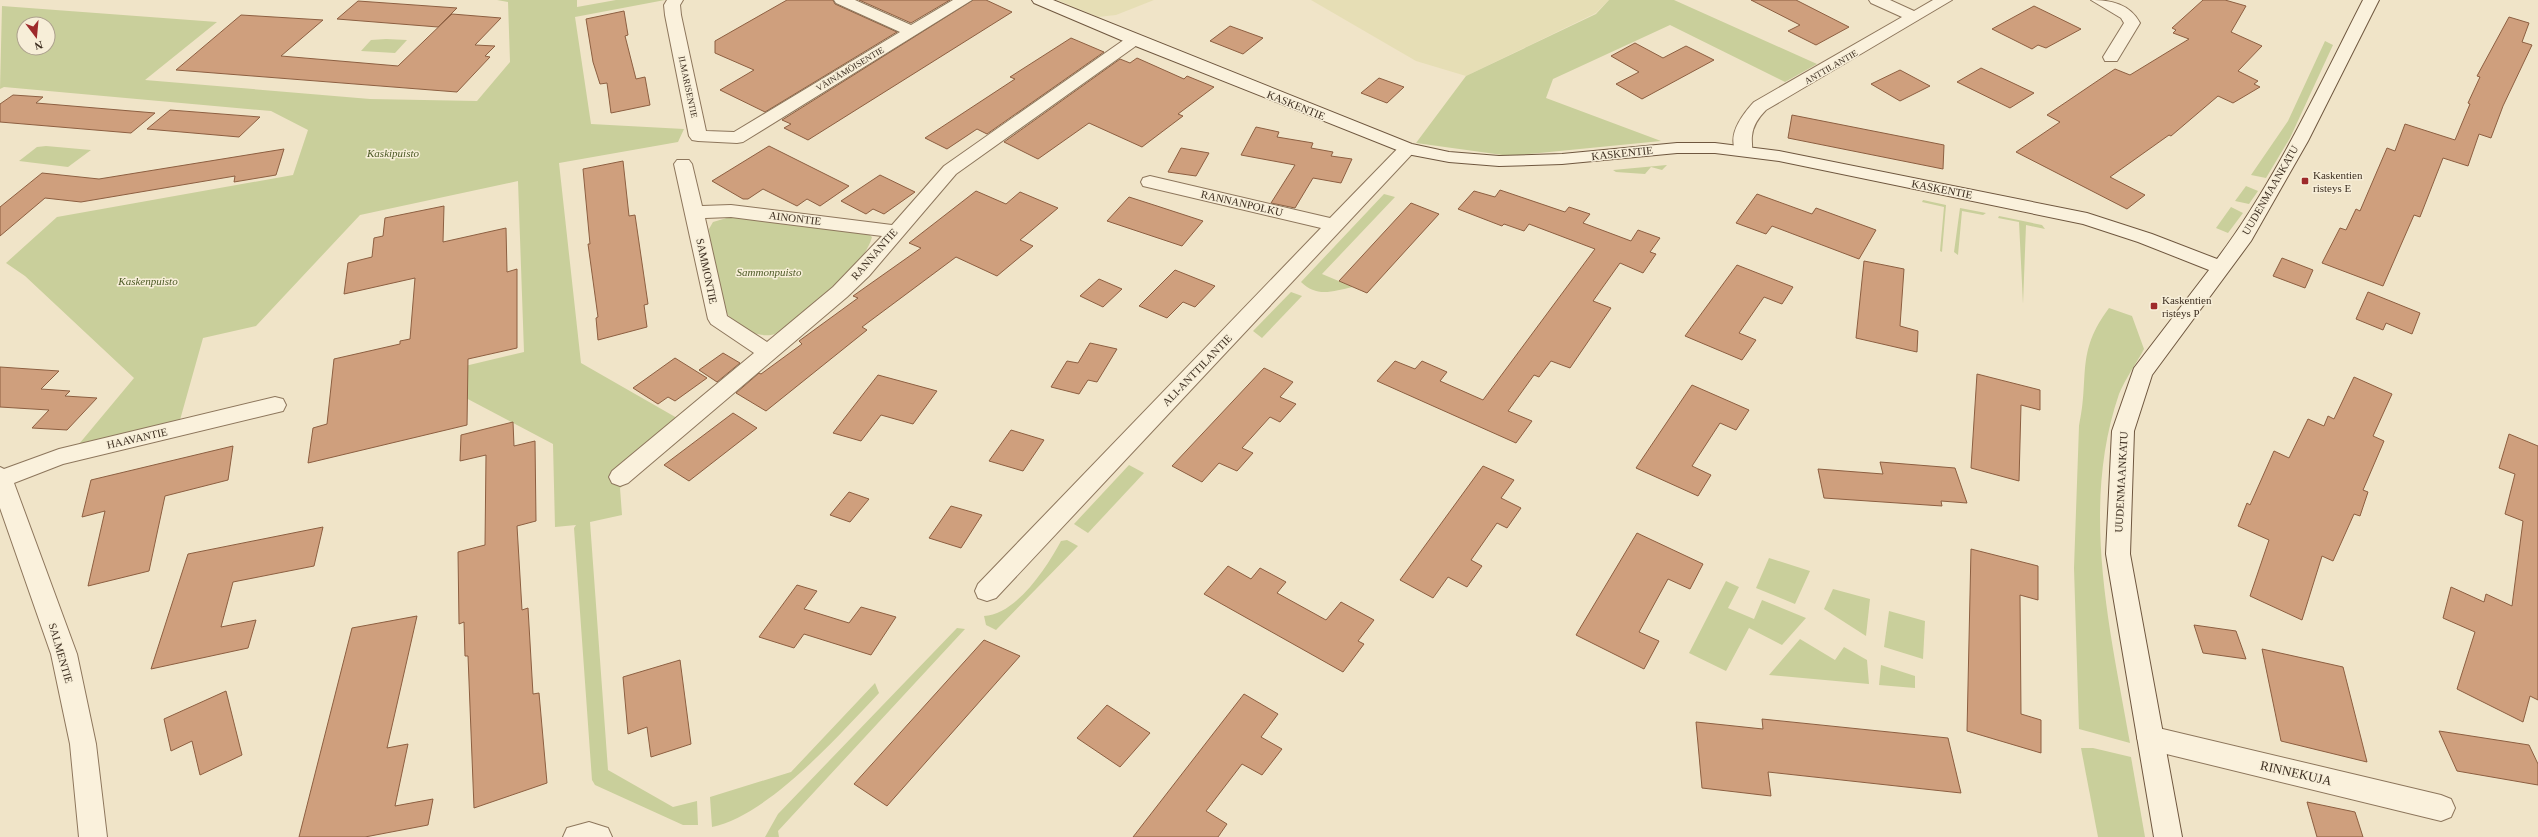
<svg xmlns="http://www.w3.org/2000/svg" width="2538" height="837" viewBox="0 0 2538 837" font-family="'Times New Roman',serif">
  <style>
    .farmland { fill: #e6deb5 }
    .green { fill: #c9cf9b; fill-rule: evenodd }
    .building { fill: #cf9f7d; stroke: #8d5f41 }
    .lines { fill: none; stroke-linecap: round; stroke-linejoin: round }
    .street-casing { stroke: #8d765c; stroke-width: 2 }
    .secondary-casing { stroke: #6f573f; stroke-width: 2 }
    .street { fill: #faf1dc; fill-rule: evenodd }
    .secondary { fill: #faf1dc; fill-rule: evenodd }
    .poi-dot { fill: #9e2a2b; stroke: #f7eed8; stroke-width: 1.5 }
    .labels { text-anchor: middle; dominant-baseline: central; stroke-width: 3; stroke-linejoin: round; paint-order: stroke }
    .far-street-label { font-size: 9px; fill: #3d2e20; stroke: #f7eed8 }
    .street-label { font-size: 11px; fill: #3d2e20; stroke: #f7eed8 }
    .park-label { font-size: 11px; font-style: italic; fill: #4d5a26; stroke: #f7eed8 }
    .poi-label { font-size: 11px; fill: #3d2e20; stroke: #f7eed8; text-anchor: start }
    .near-street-label { font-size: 13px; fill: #3d2e20; stroke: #f7eed8 }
  </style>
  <rect width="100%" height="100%" fill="#f0e4c8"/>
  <!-- farmland -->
  <g class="farmland">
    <path d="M1057 0H1154L1116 15 1098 17Z"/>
    <path d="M1311 0H1609L1596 13 1466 76 1416 61Z"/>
  </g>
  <!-- green -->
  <g class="green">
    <path d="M497 0H577V7L616 0H665L575 17 591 124 684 129 678 142 559 163 581 363 691 426 678 438 680 440 620 488 622 515 590 522 608 770 673 807 697 801 698 825H683L595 785 592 780 574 528 576 525 555 527 553 444 445 387 444 371 524 352 518 181 360 215 256 326 203 338 180 420 79 444 134 378 25 276 6 263 57 217 293 175 308 130 271 111 4 87 0 89 2 6 217 22 145 80 370 99 477 101 510 62 508 2ZM24 24H48V48H24Z"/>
    <path d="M1609 0H1674L1817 64 1785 82 1670 25 1553 79 1546 98 1661 141 1510 156 1416 143 1466 76 1596 14Z"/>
    <path d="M386 39 407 40 395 53 361 51 371 40Z"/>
    <path d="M2325 41 2333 45 2290 138 2266 178 2251 175 2288 121Z"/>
    <path d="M46 146 91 150 68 167 19 161 37 147Z"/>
    <path d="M1667 165 1662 170 1651 167 1645 174 1616 172 1613 170Z"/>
    <path d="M2246 186 2258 191 2249 204 2235 201Z"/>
    <path d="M1384 194 1395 197 1322 274 1353 287C1333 291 1317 298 1301 282Z"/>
    <path d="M1923 200 1946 205 1942 252 1940 251 1944 207 1922 202Z"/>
    <path d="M2231 207 2243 213 2228 233 2216 228Z"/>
    <path d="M1960 208 1986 213 1983 215 1962 211 1958 255 1954 252Z"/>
    <path d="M1999 216 2042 225 2045 229 2026 225 2023 304 2019 222 1998 218Z"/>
    <path d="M730 217 866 232 872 237C863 271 803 313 775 334 760 339 735 328 727 313 721 301 710 244 709 229L713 222Z"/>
    <path d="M1291 292 1302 296 1262 338 1253 331Z"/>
    <path d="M2109 308 2132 316 2144 349C2136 364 2125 379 2119 394 2080 508 2110 629 2130 743L2079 729 2074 568 2079 426C2090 377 2075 353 2109 308Z"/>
    <path d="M1129 465 1144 473 1088 533 1074 524Z"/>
    <path d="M1067 540 1078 546 996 630 986 625 984 616C1016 615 1047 567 1061 541Z"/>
    <path d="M1769 558 1810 571 1795 604 1756 588Z"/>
    <path d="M1726 581 1739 587 1728 608 1754 619 1762 600 1806 618 1782 645 1749 628 1726 671 1689 653Z"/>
    <path d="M1833 589 1870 599 1866 636 1824 609Z"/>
    <path d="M1889 611 1925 621 1923 659 1884 647Z"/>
    <path d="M957 628 965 629 778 831 779 837H765L778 814Z"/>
    <path d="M1800 639 1835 660 1844 647 1867 660 1869 684 1769 675Z"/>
    <path d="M1881 665 1915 676V688L1879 685Z"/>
    <path d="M875 683 879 693C840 734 768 816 712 827L710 797 791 772Z"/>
    <path d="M2081 748H2093L2131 757 2145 837H2098Z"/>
  </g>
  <!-- building -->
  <g class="building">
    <path d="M787 0H833L835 4 897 32 765 112 720 90 754 70 715 53V41Z"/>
    <path d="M859 0H950L911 23Z"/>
    <path d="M973 0H986L1012 12 808 140 784 128 791 124 782 120Z"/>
    <path d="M1751 0H1796L1849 27 1816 45 1788 31 1800 25Z"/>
    <path d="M2203 0H2225L2246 6 2231 32 2262 46 2238 71 2258 81 2254 84 2260 87 2233 103 2218 96 2171 136 2169 135 2110 177 2145 195 2127 209 2016 152 2060 122 2047 115 2115 69 2130 75 2189 39 2173 33 2176 30 2172 28Z"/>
    <path d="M358 1 457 8 438 27 337 19Z"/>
    <path d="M2034 6 2081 29 2046 48 2038 45 2032 49 1992 29Z"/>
    <path d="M624 11 628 35 625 36 636 79 645 77 650 105 611 113 607 83 600 84 593 62 586 19Z"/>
    <path d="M452 14 501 18 475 45 495 46 485 56 490 57 457 92 176 70 241 15 323 20 281 56 398 66Z"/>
    <path d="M2509 17 2529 23 2522 42 2532 45 2503 106 2491 138 2479 134 2468 166 2443 158 2420 217 2414 215 2383 286 2322 263 2340 228 2346 230 2356 209 2360 211 2387 148 2395 151 2405 124 2455 140 2470 104 2468 103 2480 77 2477 76Z"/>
    <path d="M1230 26 1263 38 1243 54 1210 41Z"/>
    <path d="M1071 38 1104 52 987 134 977 129 947 149 925 138 1015 79 1010 77Z"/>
    <path d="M1635 43 1663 58 1686 46 1714 60 1642 99 1616 84 1639 72 1611 56Z"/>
    <path d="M1137 58 1184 79 1187 76 1214 87 1178 114 1183 116 1142 147 1089 123 1038 159 1004 142 1120 59 1130 63Z"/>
    <path d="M1981 68 2034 93 2010 108 1957 82Z"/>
    <path d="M1900 70 1930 86 1900 101 1871 84Z"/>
    <path d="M1379 78 1404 87 1387 103 1361 93Z"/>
    <path d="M13 95 43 97 36 103 155 113 131 133 0 122V104Z"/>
    <path d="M170 110 260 117 239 137 147 129Z"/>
    <path d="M1792 115 1944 145 1943 169 1788 138Z"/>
    <path d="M1256 127 1279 132 1277 137 1313 143 1311 148 1333 152 1331 156 1352 159 1341 183 1313 178 1295 208 1271 203 1295 165 1241 155Z"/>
    <path d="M769 146 849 186 820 206 807 199 797 206 763 189 748 199H743L712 181Z"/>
    <path d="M1181 148 1209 153 1196 176 1168 172Z"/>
    <path d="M284 149 276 175 234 182 235 176 81 202 45 198 0 236V207L42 173 99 179Z"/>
    <path d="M623 161 629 216 635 215 648 304 644 305 647 327 598 340 596 318 598 317 588 244H590L583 169Z"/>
    <path d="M880 175 915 192 884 214 873 209 866 214 841 201Z"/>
    <path d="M1500 190 1565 212 1569 207 1590 214 1583 223 1631 241 1638 230 1660 238 1650 252 1656 254 1643 273 1620 263 1593 301 1611 308 1570 368 1551 361 1539 377 1534 375 1508 411 1532 421 1516 443 1377 381 1395 361 1415 369 1422 361 1447 372 1440 381 1483 400 1595 249 1529 224 1524 231 1504 224 1502 226 1458 209 1474 191 1495 197Z"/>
    <path d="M976 191 1006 204 1020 192 1058 208 1020 240 1033 246 997 276 956 257 862 327 867 330 766 411 736 393 759 373 761 374 802 344 799 341 858 298 853 296 921 248 909 243Z"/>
    <path d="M1757 194 1812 214 1816 208 1876 230 1859 259 1772 226 1766 234 1736 223Z"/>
    <path d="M1129 197 1157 206 1203 221 1182 246 1107 221Z"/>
    <path d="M1411 203 1439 214 1367 293 1339 281Z"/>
    <path d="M444 206 443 242 506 228 507 272 517 269V348L468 359 467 425 308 463 313 428 327 424 334 359 400 344V341L410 339 415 278 344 294 348 263 372 257 374 238 383 236 385 218Z"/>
    <path d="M2282 258 2313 270 2305 288 2273 276Z"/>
    <path d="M1864 261 1904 269 1900 326 1918 331 1917 352 1856 338Z"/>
    <path d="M1737 265 1793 287 1782 304 1764 297 1739 333 1756 340 1742 360 1685 336Z"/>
    <path d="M1175 270 1215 286 1195 307 1183 302 1167 318 1139 306Z"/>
    <path d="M1099 279 1122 289 1103 307 1080 296Z"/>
    <path d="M2368 292 2420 313 2412 334 2386 323 2383 330 2356 319Z"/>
    <path d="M1090 343 1117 349 1097 382 1088 380 1079 394 1051 387 1067 361 1078 363Z"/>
    <path d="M723 353 740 363 717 382 699 370Z"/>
    <path d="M675 358 707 378 675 401 668 397 658 404 633 388Z"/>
    <path d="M0 367 59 371 41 389 70 391 65 396 97 398 67 430 32 428 49 410 0 407Z"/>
    <path d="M1264 368 1293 382 1280 397 1296 404 1280 422 1270 417 1242 448 1253 453 1237 471 1219 463 1202 482 1172 466Z"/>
    <path d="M1977 374 2040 390V410L2021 405 2019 481 1971 468Z"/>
    <path d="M878 375 937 391 913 424 881 415 861 441 833 433Z"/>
    <path d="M2354 377 2392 394 2373 436 2384 441 2363 490 2368 492 2360 516 2354 514 2333 561 2322 556 2302 620 2250 596 2269 540 2238 526 2247 503 2250 505 2274 451 2289 458 2308 419 2324 426 2328 416 2334 419Z"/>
    <path d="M1692 385 1749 410 1736 430 1720 423 1692 466 1711 475 1698 496 1636 468Z"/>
    <path d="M733 413 757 428 689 481 664 465Z"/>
    <path d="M513 422 514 446 535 441 536 521 517 526 522 610 528 608 533 694 539 693 547 783 474 808 468 656H465L464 622 459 624 458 552 485 545 486 455 460 461 461 435Z"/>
    <path d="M1011 430 1044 440 1023 471 989 461Z"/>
    <path d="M2509 434 2538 446V700L2530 696 2523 722 2457 689 2475 632 2443 618 2451 587 2484 602 2486 594 2512 606 2523 521 2505 514 2515 474 2499 468Z"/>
    <path d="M233 446 228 480 165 496 149 571 88 586 105 511 82 517 91 480Z"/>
    <path d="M1880 462 1955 468 1967 503 1941 501 1942 506 1824 498 1818 469 1883 474Z"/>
    <path d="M1483 466 1514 480 1501 498 1521 508 1507 528 1497 523 1471 560 1482 566 1467 587 1448 577 1433 598 1400 580Z"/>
    <path d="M849 492 869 499 850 522 830 515Z"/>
    <path d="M951 506 982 515 961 548 929 538Z"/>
    <path d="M323 527 314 566 233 582 221 627 256 620 248 648 151 669 188 554Z"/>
    <path d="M1637 533 1703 564 1690 589 1668 579 1639 632 1659 641 1644 669 1576 635Z"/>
    <path d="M1971 549 2038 566V600L2020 595 2021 714 2041 720V753L1967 731Z"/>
    <path d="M1228 566 1251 579 1260 568 1286 582 1277 593 1326 620 1341 602 1374 620 1358 641 1364 644 1343 672 1204 594Z"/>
    <path d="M797 585 817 591 804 609 849 623 861 607 896 617 871 655 804 634 794 648 759 637Z"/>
    <path d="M417 616 387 748 408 744 395 806 433 799 428 825 365 837H299L352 628Z"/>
    <path d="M2194 625 2236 631 2246 659 2203 653Z"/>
    <path d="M984 640 1020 656 887 806 854 784Z"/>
    <path d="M2262 649 2343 667 2367 762 2281 741Z"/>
    <path d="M680 660 691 744 651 757 647 727 628 734 623 677Z"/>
    <path d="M226 691 242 755 200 775 192 741 171 751 164 719Z"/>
    <path d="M1244 694 1278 714 1261 737 1282 749 1262 775 1242 764 1206 811 1227 824 1218 837H1133Z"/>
    <path d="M1107 705 1150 733 1120 767 1077 738Z"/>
    <path d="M1762 719 1948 738 1961 793 1768 772 1771 796 1702 788 1696 722 1763 729Z"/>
    <path d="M2439 731 2529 745 2538 764V785L2457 771Z"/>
    <path d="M2307 802 2355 812 2363 837H2317Z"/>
  </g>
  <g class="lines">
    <defs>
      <g id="street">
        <path d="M667 0H683L680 5 681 15 706 131 734 132 900 32 836 3 834 0H855L911 25 953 0H972L743 142 737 143 698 141 692 140 689 136 665 15 664 5Z"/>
        <path d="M1869 0H1890L1914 11 1933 0H1952L1766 110C1759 117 1753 125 1752 136 1751 142 1754 149 1750 155H1738C1725 137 1742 115 1754 102L1902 17 1871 3Z"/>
        <path d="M2091 0C2111 0 2130 4 2140 23L2117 61H2105L2103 57 2124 23 2121 18Z"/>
        <path d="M1134 35 1142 40 1140 43 956 174 869 276 847 297 628 483 620 486 612 483 609 477 612 471 754 353 711 324 708 319 674 164 677 160H689L692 164 702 206 731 205 892 225 944 166 1128 37ZM731 217 882 236 833 287 767 342 727 316 705 218Z"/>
        <path d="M1407 144 1413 145 1416 149 1413 153 996 598 987 601 978 598 975 591 978 584 1321 228 1143 186 1141 182 1143 178 1150 176 1330 218 1401 145Z"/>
        <path d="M275 397 283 399 286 405 283 411 63 464 14 483 77 654 96 744 107 837H79L70 744 51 654 0 508V467L4 469 59 449Z"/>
        <path d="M2150 726 2441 795 2451 799 2455 808 2451 817 2441 821 2150 750 2141 746 2137 738 2141 730Z"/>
        <path d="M589 822 608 828 612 837H563L567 828Z"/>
      </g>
      <path id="secondary" d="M1032 0H1053L1412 144 1449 152 1499 156 1562 154 1677 143H1715L1779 151 2087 213 2152 234 2217 259C2275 182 2319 86 2363 0H2379L2308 141 2251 241 2152 375 2134 431 2130 554 2182 837H2154L2106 554 2112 431 2134 368 2209 270 2138 242 2083 224 1779 161 1715 153H1677L1562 164 1499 166 1449 162 1407 154 1128 43 1034 3Z"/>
    </defs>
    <!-- street casing -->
    <use href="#street" class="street-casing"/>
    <!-- secondary casing -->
    <use href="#secondary" class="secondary-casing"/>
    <!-- street -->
    <use href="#street" class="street"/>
    <!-- secondary -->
    <use href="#secondary" class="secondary"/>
  </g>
  <!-- markers -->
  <g class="poi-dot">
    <rect x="2301" y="177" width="8" height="8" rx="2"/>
    <rect x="2150" y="302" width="8" height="8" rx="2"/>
  </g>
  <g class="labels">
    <!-- far-street labels -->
    <g class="far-street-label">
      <text transform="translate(1831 67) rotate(-30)">ANTTILANTIE</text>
      <text transform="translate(850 69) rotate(-31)">VÄINÄMÖISENTIE</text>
      <text transform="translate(688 87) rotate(78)">ILMARISENTIE</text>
    </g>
    <!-- street labels -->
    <g class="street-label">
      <text transform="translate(1296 105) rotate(22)">KASKENTIE</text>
      <text transform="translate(1622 153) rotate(-6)">KASKENTIE</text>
      <text transform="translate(1942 189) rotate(11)">KASKENTIE</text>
      <text transform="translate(2270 190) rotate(-60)">UUDENMAANKATU</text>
      <text transform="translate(1242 203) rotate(13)">RANNANPOLKU</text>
      <text transform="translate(795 218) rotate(7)">AINONTIE</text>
      <text transform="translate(874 254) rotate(-49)">RANNANTIE</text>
      <text transform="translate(707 271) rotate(78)">SAMMONTIE</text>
      <text transform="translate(1197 370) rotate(-46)">ALI-ANTTILANTIE</text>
      <text transform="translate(137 438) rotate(-13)">HAAVANTIE</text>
      <text transform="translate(2121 482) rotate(-87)">UUDENMAANKATU</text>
      <text transform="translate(61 653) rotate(74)">SALMENTIE</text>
    </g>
    <!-- park labels -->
    <g class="park-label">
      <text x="393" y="153">Kaskipuisto</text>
      <text x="769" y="272">Sammonpuisto</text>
      <text x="148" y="281">Kaskenpuisto</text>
    </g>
    <!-- poi labels -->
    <g class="poi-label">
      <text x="2313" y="175">Kaskentien<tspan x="2313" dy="13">risteys E</tspan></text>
      <text x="2162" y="300">Kaskentien<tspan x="2162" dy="13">risteys P</tspan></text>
    </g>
    <!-- near-street labels -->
    <g class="near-street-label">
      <text transform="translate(2296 773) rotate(13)">RINNEKUJA</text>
    </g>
  </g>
  <!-- north arrow -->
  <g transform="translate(36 36) rotate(164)"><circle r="19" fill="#f7eed8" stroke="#ada18e"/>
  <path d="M0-3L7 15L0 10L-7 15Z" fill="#9e2a2b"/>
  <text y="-6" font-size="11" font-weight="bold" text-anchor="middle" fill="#3d2e20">N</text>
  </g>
</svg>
